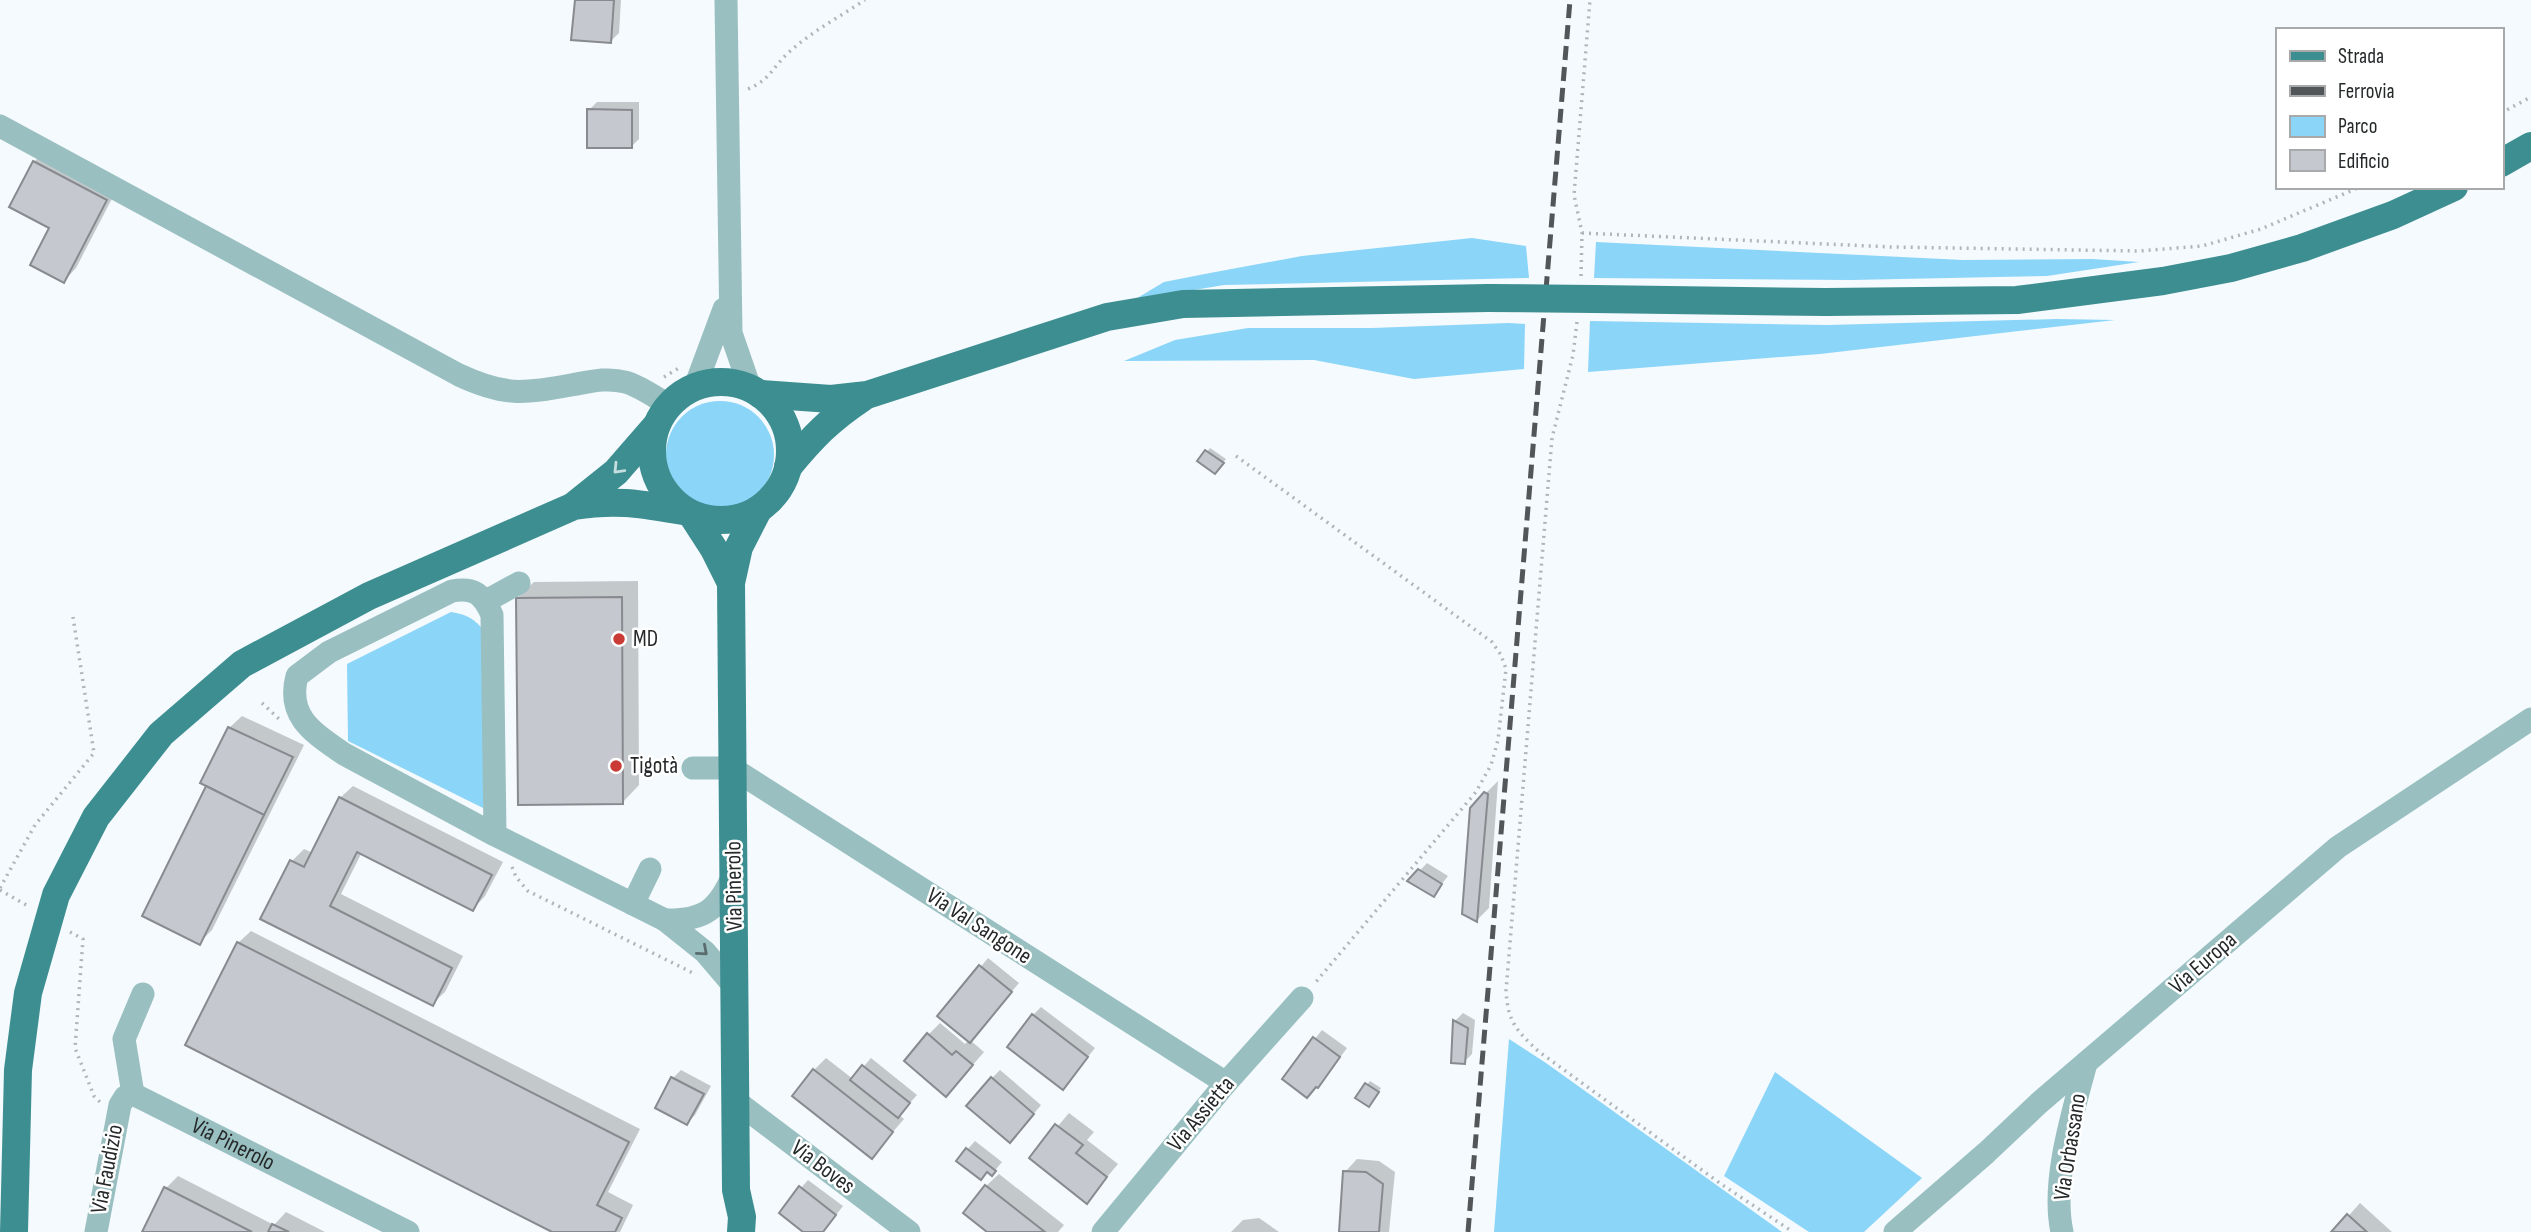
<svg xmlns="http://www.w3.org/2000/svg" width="2531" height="1232" viewBox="0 0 2531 1232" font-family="'Sofia Sans Condensed',sans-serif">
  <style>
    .green { fill: #8bd5f8 }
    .shadow { fill: #0003 }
    .building { fill: #c5c8ce; stroke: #878a8e; stroke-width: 2 }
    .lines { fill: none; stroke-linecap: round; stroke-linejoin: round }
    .path { stroke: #b0b5b8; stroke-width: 3.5; stroke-dasharray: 2 5; stroke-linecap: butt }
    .minor { stroke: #99bfc0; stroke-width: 23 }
    .major { stroke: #3d8e90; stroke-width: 28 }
    .rail { stroke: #525658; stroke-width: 5; stroke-dasharray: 14 7; stroke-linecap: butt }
    .major-bridge { stroke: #3d8e90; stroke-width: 28 }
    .oneway { stroke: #c5ddde }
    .oneway2 { stroke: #5a6c6e }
    .poi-dot { fill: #c93b34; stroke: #fff; stroke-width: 2.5 }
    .labels { text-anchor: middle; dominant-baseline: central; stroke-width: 5; stroke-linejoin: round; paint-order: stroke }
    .poi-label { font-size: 23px; fill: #26292a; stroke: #fff; text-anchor: start }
    .street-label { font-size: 23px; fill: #26292a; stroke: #fff }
  </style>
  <rect width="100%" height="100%" fill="#f4fafe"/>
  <!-- green -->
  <g class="green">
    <path d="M1472 238 1526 246 1529 278 1224 285 1134 300 1164 282 1210 273 1302 256Z"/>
    <path d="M1596 242 1963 260 2092 259 2139 262 2047 276 1851 280 1594 278Z"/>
    <path d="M2056 319 2115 320 1820 354 1588 372 1590 321 1828 325Z"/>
    <path d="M1509 323 1525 324 1524 369 1414 379 1314 360 1124 361 1175 340 1248 328H1372Z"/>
    <circle cx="720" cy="455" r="54"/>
    <path d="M451 612C466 614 475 619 484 631L483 808 348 741 347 664Z"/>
    <path d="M1509 1039 1546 1063 1782 1232H1494Z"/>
    <path d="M1775 1072 1922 1178 1864 1232H1809L1724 1176Z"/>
  </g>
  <!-- shadow -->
  <g class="shadow">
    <path d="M576 0H621L619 33 611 41Z"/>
    <path d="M597 102H639V139L631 147 589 110Z"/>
    <path d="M46 150 118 187 76 268 64 281 34 162Z"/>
    <path d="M1210 448 1226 459 1218 469 1200 461Z"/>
    <path d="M638 581 639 785 623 802 517 598 534 582Z"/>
    <path d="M242 716 304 745 212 930 199 943 144 915 209 785 229 728Z"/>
    <path d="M1498 781 1489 908 1477 920 1485 794Z"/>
    <path d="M353 786 503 862 485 896 473 909 362 852 341 894 463 956 445 992 432 1004 263 918 292 861 304 849 313 853 340 798Z"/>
    <path d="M1427 863 1448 876 1433 895 1410 881Z"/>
    <path d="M251 931 640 1129 608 1192 633 1205 620 1232H556L238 943Z"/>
    <path d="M988 958 1019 983 970 1040 984 1052 958 1082 928 1035 940 1023 965 1044 969 1040 940 1016Z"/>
    <path d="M1041 1007 1095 1048 1063 1088 1033 1015Z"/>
    <path d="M1463 1013 1475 1020 1472 1054 1464 1062 1453 1061 1455 1021Z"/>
    <path d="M1322 1030 1347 1048 1325 1078 1317 1086 1284 1078Z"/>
    <path d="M826 1058 853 1079 871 1058 917 1095 899 1115 904 1119 872 1156 814 1070Z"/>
    <path d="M681 1070 711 1086 695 1115 687 1123 657 1107 673 1078Z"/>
    <path d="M1000 1070 1041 1105 1018 1133 992 1078Z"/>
    <path d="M1370 1081 1381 1088 1373 1102 1358 1097Z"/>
    <path d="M1069 1113 1094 1132 1087 1140 1118 1164 1087 1201 1031 1158Z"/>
    <path d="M975 1141 1002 1162 992 1174 958 1160Z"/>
    <path d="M1357 1159 1379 1161 1395 1172 1389 1232H1341L1345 1172Z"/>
    <path d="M999 1174 1064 1225 1058 1232H990L986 1186Z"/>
    <path d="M178 1176 274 1225 286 1212 325 1232H144L166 1188Z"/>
    <path d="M808 1180 843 1206 823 1232H806L801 1188Z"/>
    <path d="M2360 1203 2392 1232H2334Z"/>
    <path d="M1259 1218 1279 1232H1231L1243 1220Z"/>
  </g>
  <!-- building -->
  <g class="building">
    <path d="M575 0H614L611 43 571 40Z"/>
    <path d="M587 109 632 110V148H587Z"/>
    <path d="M33 161 107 200 64 283 30 265 49 228 9 207Z"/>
    <path d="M1205 450 1224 463 1215 474 1197 461Z"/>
    <path d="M622 597 623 804 518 805 516 598Z"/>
    <path d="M228 727 293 757 264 815 200 783Z"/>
    <path d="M206 786 264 815 200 945 142 916Z"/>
    <path d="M1484 792 1488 794 1477 922 1462 914 1470 808Z"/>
    <path d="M339 797 492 875 473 911 357 852 330 906 452 968 433 1006 260 919 290 860 304 867Z"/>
    <path d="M1418 869 1442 884 1434 897 1407 881Z"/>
    <path d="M237 942 629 1142 597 1205 622 1218 615 1232H552L185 1045Z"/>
    <path d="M979 965 1012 992 970 1043 937 1016Z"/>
    <path d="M1032 1014 1088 1057 1063 1090 1007 1047Z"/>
    <path d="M1453 1020 1468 1028 1465 1064 1451 1063Z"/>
    <path d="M927 1033 952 1055 956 1051 973 1065 946 1097 904 1061Z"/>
    <path d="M1313 1037 1340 1057 1318 1088 1316 1087 1307 1098 1282 1079Z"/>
    <path d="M862 1065 910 1103 898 1118 850 1080Z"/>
    <path d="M813 1069 893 1132 872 1159 792 1096Z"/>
    <path d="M671 1077 704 1094 687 1125 655 1108Z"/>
    <path d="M991 1077 1034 1114 1010 1143 966 1106Z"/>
    <path d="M1365 1083 1379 1092 1369 1107 1355 1098Z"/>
    <path d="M1055 1124 1083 1145 1076 1153 1107 1177 1087 1204 1029 1158Z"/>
    <path d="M966 1148 996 1171 992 1176 987 1172 981 1180 956 1161Z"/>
    <path d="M1343 1171 1366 1172 1383 1184 1379 1232H1339Z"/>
    <path d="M985 1185 1045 1232H987L963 1213Z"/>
    <path d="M799 1186 836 1215 823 1232H803L779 1213Z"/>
    <path d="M164 1187 252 1232H142Z"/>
    <path d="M2347 1214 2367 1232H2331Z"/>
    <path d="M272 1224 289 1232H268Z"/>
  </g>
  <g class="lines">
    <!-- path -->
    <g class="path">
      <path d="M748 89C770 80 772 68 788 53 811 32 839 17 865 0"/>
      <path d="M2501 113 2531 97"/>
      <path d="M1582 233 1892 247 2139 251 2202 246 2261 229 2360 187"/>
      <path d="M1581 276 1582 233 1574 195 1590 0"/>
      <path d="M1577 322 1573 355 1552 438 1506 991C1508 1022 1516 1030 1538 1051L1721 1184 1793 1232"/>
      <path d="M664 377 679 368"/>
      <path d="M1236 456 1492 642 1501 655 1506 669 1498 740 1491 765 1476 792 1315 983"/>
      <path d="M262 703 279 719"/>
      <path d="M512 867 516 877 528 891 695 974"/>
      <path d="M0 888 35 825 94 753 73 617"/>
      <path d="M0 890 28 906"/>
      <path d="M70 932 83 939 75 1048 94 1096 101 1103"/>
    </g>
    <!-- minor -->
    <g class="minor">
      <path d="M726 0 731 333 750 388"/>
      <path d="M0 126 459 375C504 396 523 394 571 385 589 382 607 377 625 382 640 386 655 397 668 405"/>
      <path d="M695 387 724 309"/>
      <path d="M486 601 519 583"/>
      <path d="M693 768H732L1226 1083"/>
      <path d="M495 835 492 615C483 594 474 587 452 591L329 652 297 676C286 717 314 733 344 754L495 835 665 920"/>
      <path d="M734 873C719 909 705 921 665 920L705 952 734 986"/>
      <path d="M633 904 650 869"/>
      <path id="s1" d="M133 1094 408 1232"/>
      <path d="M133 1094 124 1039 143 994"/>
      <path d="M737 1102 909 1232"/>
      <path d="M96 1232 120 1105 125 1097 133 1094"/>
      <path d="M1103 1232 1226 1083 1302 998"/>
      <path d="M1895 1232 1986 1153 2039 1103 2338 847 2531 719"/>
      <path d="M2062 1232C2051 1181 2073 1113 2086 1063"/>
    </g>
    <!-- major -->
    <g class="major">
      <path d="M2501 163 2531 146"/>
      <path d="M1594 299 1826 302 2017 300 2163 281 2231 268 2302 248 2393 215 2454 187"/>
      <circle cx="721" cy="451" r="69"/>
      <path d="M760 394 831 399 867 395 1107 317 1183 304 1488 298"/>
      <path d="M788 467C813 437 829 420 862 398"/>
      <path d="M576 504 616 472 656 426"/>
      <path d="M692 515 714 549 731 583"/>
      <path d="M14 1232 18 1070 28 993 56 895 96 817 161 734 242 664 369 596 574 506C617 499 641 504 683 511"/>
      <path d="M741 1232 742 1217 736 1190 731 583 739 547 758 510"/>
    </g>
    <!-- rail -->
    <path class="rail" d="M1468 1232 1570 0"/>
    <!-- major-bridge -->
    <path class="major-bridge" d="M1488 298 1594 299"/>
  </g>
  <!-- one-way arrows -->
  <defs><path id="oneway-chevron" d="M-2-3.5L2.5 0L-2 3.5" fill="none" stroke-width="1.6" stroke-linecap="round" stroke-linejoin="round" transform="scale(1.75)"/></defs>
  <use class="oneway" href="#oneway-chevron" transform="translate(618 469) rotate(134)"/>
  <use class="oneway2" href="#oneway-chevron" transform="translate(703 951) rotate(41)"/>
  <!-- markers -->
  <g class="poi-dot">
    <circle cx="619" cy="639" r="7"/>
    <circle cx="616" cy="766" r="7"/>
  </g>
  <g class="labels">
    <!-- poi labels -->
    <g class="poi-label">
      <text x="633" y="639">MD</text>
      <text x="630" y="766">Tigotà</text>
    </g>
    <!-- street labels -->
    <g class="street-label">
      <text transform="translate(734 886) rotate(-91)">Via Pinerolo</text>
      <text transform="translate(979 926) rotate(33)">Via Val Sangone</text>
      <text transform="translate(2203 963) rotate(-41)">Via Europa</text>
      <text transform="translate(1201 1114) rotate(-50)">Via Assietta</text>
      <text stroke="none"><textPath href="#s1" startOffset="112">Via Pinerolo</textPath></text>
      <text transform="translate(2070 1147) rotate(-81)">Via Orbassano</text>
      <text transform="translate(823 1167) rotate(37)">Via Boves</text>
      <text transform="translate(107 1169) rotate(-79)">Via Faudizio</text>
    </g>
  </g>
  <!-- legend -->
  <rect x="2276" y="28" width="228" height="161" fill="#ffffff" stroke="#a8a9aa" stroke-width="2"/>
  <rect x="2290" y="51" width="35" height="10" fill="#3d8e90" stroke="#a8a9aa" stroke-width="2"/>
  <text x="2338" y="63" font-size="21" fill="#26292a">Strada</text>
  <rect x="2290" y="86" width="35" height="10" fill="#525658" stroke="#a8a9aa" stroke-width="2"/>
  <text x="2338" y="98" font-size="21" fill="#26292a">Ferrovia</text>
  <rect x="2290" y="116" width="35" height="21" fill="#8bd5f8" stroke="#a8a9aa" stroke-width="2"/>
  <text x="2338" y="133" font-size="21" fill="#26292a">Parco</text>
  <rect x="2290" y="150" width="35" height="21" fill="#c5c8ce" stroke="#a8a9aa" stroke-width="2"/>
  <text x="2338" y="168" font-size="21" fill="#26292a">Edificio</text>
</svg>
